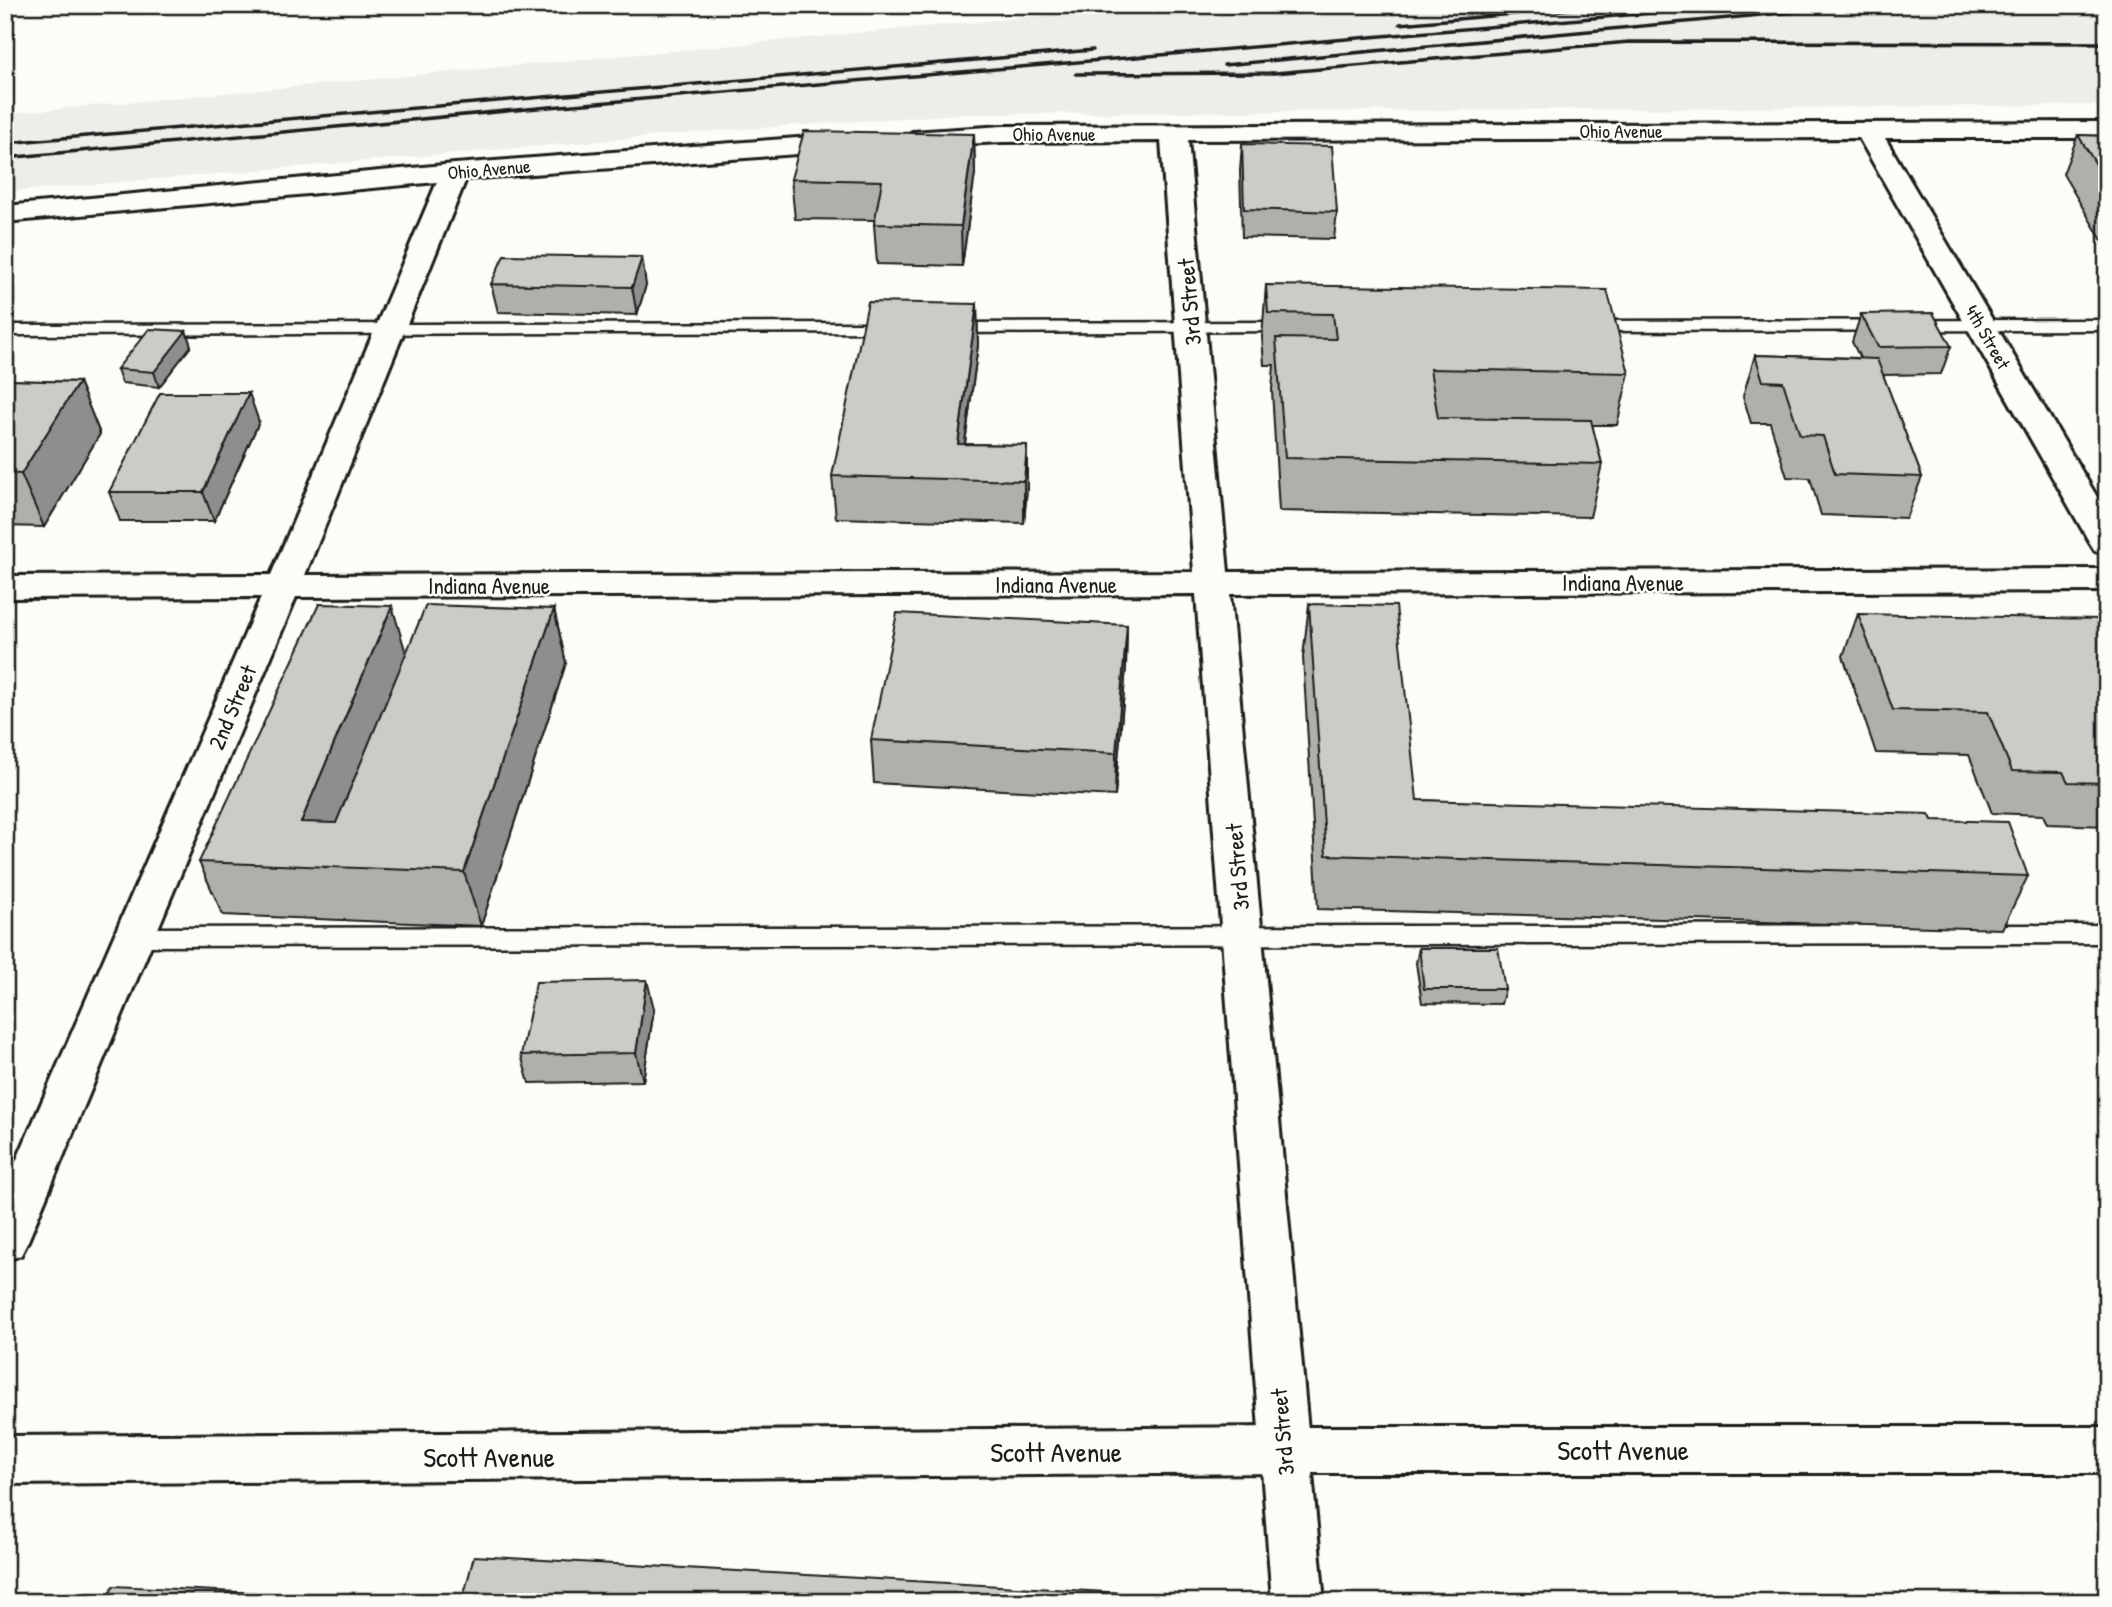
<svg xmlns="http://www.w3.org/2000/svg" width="2112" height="1607" viewBox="0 0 2112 1607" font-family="'Patrick Hand',sans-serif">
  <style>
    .built { fill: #eeede9 }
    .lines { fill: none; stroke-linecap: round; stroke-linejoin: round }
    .lane-casing { stroke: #1c1c1c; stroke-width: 5 }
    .street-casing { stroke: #1c1c1c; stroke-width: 6 }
    .secondary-casing { stroke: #1c1c1c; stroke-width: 6 }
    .lane { fill: #fdfcf7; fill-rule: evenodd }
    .street { fill: #fdfcf7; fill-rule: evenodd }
    .secondary { fill: #fdfcf7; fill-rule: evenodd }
    .rail { stroke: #1c1c1c; stroke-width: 3.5 }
    .wall { fill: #afafac; stroke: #1c1c1c; stroke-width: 2 }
    .shaded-wall { fill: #8f8e8c; stroke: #1c1c1c; stroke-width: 2 }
    .building { fill: #cccbc8; stroke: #1c1c1c; stroke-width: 2 }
    .labels { text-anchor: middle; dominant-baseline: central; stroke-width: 5; stroke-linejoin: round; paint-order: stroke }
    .far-street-label { font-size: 19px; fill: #1c1c1c; stroke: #fdfcf7 }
    .street-label { font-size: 23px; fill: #1c1c1c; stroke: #fdfcf7 }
    .near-street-label { font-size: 28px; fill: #1c1c1c; stroke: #fdfcf7 }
  </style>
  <rect width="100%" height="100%" fill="#fdfcf7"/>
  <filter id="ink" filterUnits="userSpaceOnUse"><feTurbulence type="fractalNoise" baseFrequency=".0143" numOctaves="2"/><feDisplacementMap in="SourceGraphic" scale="14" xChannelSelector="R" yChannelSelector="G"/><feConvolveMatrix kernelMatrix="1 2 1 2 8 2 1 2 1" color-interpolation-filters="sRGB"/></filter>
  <g filter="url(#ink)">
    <!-- built -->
    <path class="built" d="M1094 5H2107V105L961 114 715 131 5 192V114L1093 11Z"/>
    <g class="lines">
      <defs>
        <g id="lane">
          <path d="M2107 320V330L1585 331 1576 326 1585 321Z"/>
          <path d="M1292 322 1298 323 1301 327 1298 331 948 333 939 328 948 323Z"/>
          <path d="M893 323 902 328 899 332 5 335V325Z"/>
          <path d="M2107 925V943L134 946 125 944 122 937 125 930 134 928Z"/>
        </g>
        <path id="street" d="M2107 122V138H1885L2107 514V554L2095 551 2090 543 1859 138 1188 140 1228 572 2107 569V591L1230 594 1324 1602H1272L1196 594 296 597 28 1241 21 1255 5 1261V1187L261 597 5 598V576L271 575 437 182 5 222V206L455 164 851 134 860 136 864 142 860 148 851 150 466 179 305 575 1194 572 1161 141 1003 142 921 146 912 144 908 138 912 132 1003 126Z"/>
        <path id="secondary" d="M1284 1427H2107V1473H1284L5 1484V1436Z"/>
      </defs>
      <!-- lane casing -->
      <use href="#lane" class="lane-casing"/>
      <!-- street casing -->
      <use href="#street" class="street-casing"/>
      <!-- secondary casing -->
      <use href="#secondary" class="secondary-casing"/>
      <!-- lane -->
      <use href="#lane" class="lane"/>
      <!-- street -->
      <use href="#street" class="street"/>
      <!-- secondary -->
      <use href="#secondary" class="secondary"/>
      <!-- rail -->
      <g class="rail">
        <path d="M1400 24 1616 5"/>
        <path d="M1224 65 1868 5"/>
        <path d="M1076 74 1275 73 1629 42 2107 43"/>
        <path d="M5 143 1093 50"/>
        <path d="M5 158 538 108 1746 5"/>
      </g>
    </g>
    <!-- wall -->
    <g class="wall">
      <path d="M974 134 975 173 962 266 877 264 874 224 875 220 795 219 791 179Z"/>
      <path d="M2078 135 2107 136V249L2063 174Z"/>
      <path d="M1242 144 1337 212 1334 239 1242 237 1240 171Z"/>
      <path d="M491 284 646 285 637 315 498 312Z"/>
      <path d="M1266 285 1629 373 1617 425H1592L1602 464 1590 517 1279 511 1272 390 1274 365H1264L1262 337Z"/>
      <path d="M977 304 978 345 965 444 1027 445V487L1024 523 836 518 832 476Z"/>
      <path d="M1861 314 1951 346 1941 374 1883 375 1922 477 1906 518 1821 515 1810 478 1787 477 1770 423H1751L1743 396 1755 355 1860 358 1852 342Z"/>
      <path d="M186 331 191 346 159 387 122 383 117 369Z"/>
      <path d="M5 380 79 382 100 434 44 527 5 526Z"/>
      <path d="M259 422 214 521H120L109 492Z"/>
      <path d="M1309 604 1417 800 1932 820 2028 876 2002 929 1318 909 1303 657Z"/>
      <path d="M554 609 566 663 481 926 223 915 199 862 406 653Z"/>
      <path d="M1858 614 2107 635V826L2047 824 2043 815 1992 813 1969 755 1876 753 1843 656Z"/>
      <path d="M1127 625 1126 667 1115 796 874 783 871 740Z"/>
      <path d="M1419 948 1505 989 1501 1004 1422 1003 1416 963Z"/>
      <path d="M654 1009 643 1081 529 1083 521 1055Z"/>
    </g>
    <!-- shaded-wall -->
    <g class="shaded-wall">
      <path d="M974 134 975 173 962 266 961 226Z"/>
      <path d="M642 257 646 285 637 315 632 287Z"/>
      <path d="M977 304 978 345 960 479 958 444Z"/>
      <path d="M186 331 191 346 159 387 154 372Z"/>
      <path d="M79 382 100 434 44 527 21 474Z"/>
      <path d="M249 393 259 422 214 521 203 492Z"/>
      <path d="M1027 445V487L1024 523V481Z"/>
      <path d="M392 606 408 660 325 867 301 822Z"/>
      <path d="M554 609 566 663 481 926 464 872Z"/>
      <path d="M1127 625 1126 667 1115 796 1116 753Z"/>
      <path d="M647 980 654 1009 643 1081 636 1053Z"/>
      <path d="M300 1595 304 1602H298Z"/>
    </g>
    <!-- building -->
    <g class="building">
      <path d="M804 131 974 134 961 226 874 224 882 181 791 179Z"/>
      <path d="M2078 135 2107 136V182Z"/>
      <path d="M1242 144 1332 146 1337 212 1244 209Z"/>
      <path d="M504 255 642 257 632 287 491 284Z"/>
      <path d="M1266 285 1607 290 1629 373 1430 369 1438 418 1591 420 1602 464 1285 458 1276 338 1336 339 1333 314 1268 313Z"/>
      <path d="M868 302 977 304 958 444 1027 445 1024 481 832 476Z"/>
      <path d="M1933 313 1951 346 1878 347 1861 314Z"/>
      <path d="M149 329 186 331 154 372 117 369Z"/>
      <path d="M1755 355 1877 359 1922 477 1835 474 1823 436 1800 435 1783 382 1763 381Z"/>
      <path d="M5 380 79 382 21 474 5 473Z"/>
      <path d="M160 393H249L203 492H109Z"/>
      <path d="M319 604 392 606 301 822 336 823 426 605 554 609 464 872 199 862Z"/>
      <path d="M1309 604 1396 606 1417 800 1929 814 1932 820 2008 822 2028 876 1326 855Z"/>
      <path d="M897 613 1127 625 1116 753 871 740Z"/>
      <path d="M1858 614 2099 619 2107 635V783L2068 782 2063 772 2012 771 1988 712 1893 710Z"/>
      <path d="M1419 948H1498L1505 989H1424Z"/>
      <path d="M647 980 636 1053 521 1055 536 982Z"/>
      <path d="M474 1556 1159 1595V1602H462Z"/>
      <path d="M113 1586 300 1595 298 1602H107Z"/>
    </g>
  </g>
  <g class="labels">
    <!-- far-street labels -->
    <g class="far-street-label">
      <text x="1621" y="131">Ohio Avenue</text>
      <text x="1054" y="134">Ohio Avenue</text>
      <text transform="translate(489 169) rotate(-5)">Ohio Avenue</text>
      <text transform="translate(1988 337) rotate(60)">4th Street</text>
    </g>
    <!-- street labels -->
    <g class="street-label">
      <text transform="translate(1189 302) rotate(-95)">3rd Street</text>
      <text x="1623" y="582">Indiana Avenue</text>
      <text x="1056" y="584">Indiana Avenue</text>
      <text x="489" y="585">Indiana Avenue</text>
      <text transform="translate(232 707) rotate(-67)">2nd Street</text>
      <text transform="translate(1237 867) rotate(-95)">3rd Street</text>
      <text transform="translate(1282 1432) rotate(-95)">3rd Street</text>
    </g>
    <!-- near-street labels -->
    <g class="near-street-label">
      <text x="1623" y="1450">Scott Avenue</text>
      <text x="1056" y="1452">Scott Avenue</text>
      <text x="489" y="1457">Scott Avenue</text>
    </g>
  </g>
  <!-- margin -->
  <rect width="2112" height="1607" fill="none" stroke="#fdfcf7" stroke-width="28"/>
  <rect x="14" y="14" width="2084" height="1579" fill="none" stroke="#1c1c1c" stroke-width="2.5" filter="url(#ink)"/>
</svg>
